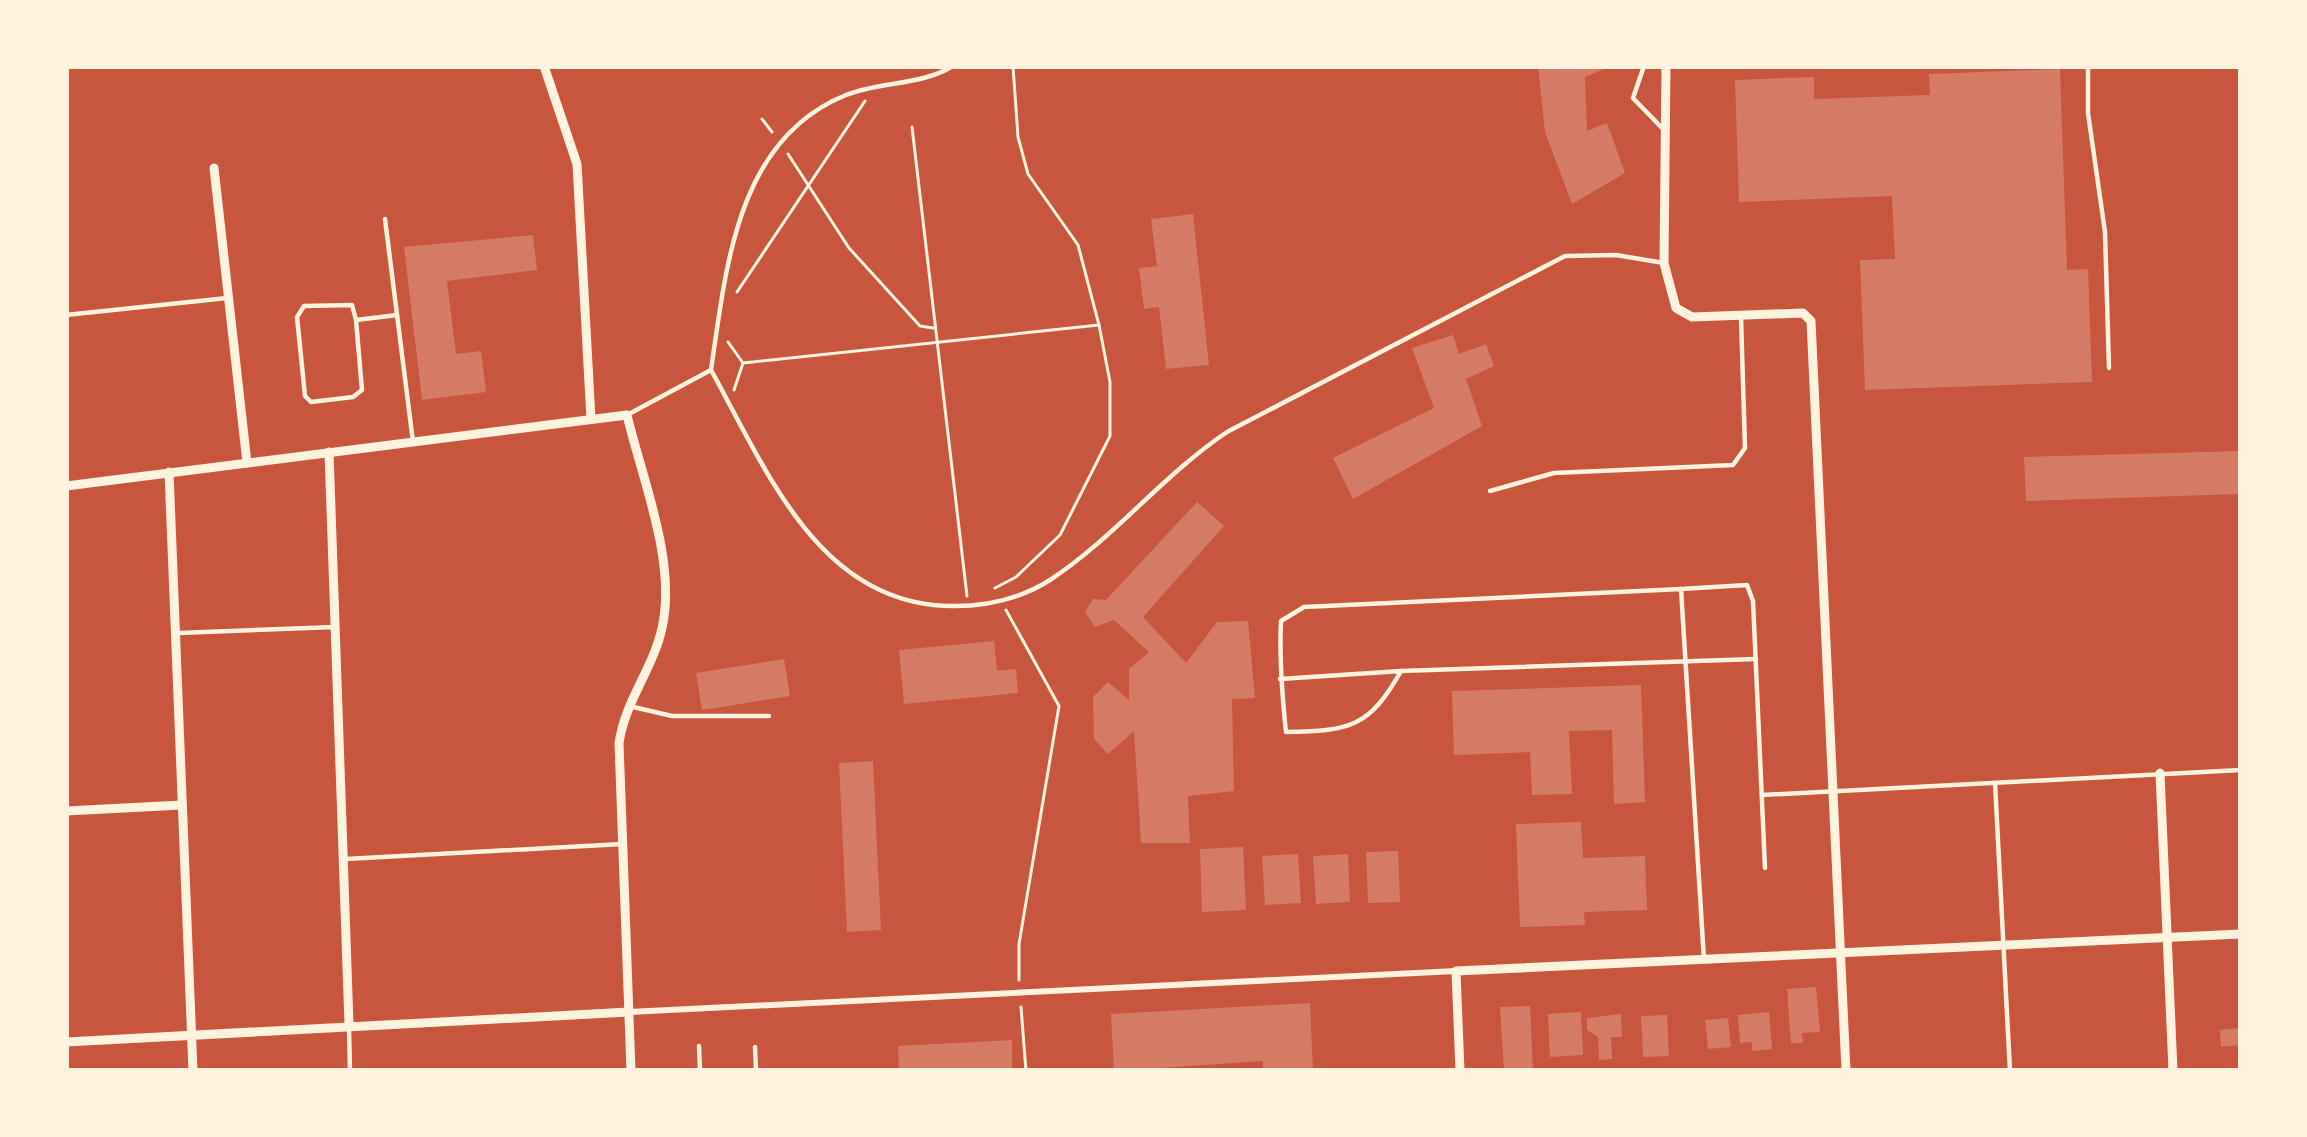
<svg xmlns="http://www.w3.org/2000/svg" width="2307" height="1137" viewBox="0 0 2307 1137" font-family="Merriweather,serif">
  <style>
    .building { fill: #d67c66 }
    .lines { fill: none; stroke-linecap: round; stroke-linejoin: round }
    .path { stroke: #fff3e0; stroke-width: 3 }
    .service { stroke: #fff3e0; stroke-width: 4.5 }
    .pedestrian { stroke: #fff3e0; stroke-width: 6 }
    .minor { stroke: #fff3e0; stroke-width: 9 }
  </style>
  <rect width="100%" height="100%" fill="#c8553d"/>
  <!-- building -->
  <g class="building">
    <path d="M1538 66H1611L1585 77 1587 131 1607 123 1625 173 1572 204 1545 132Z"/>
    <path d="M2060 69 2067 270 2088 269 2092 382 1865 390 1860 260 1895 259 1892 196 1739 202 1735 80 1814 77V99L1930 95 1929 74Z"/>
    <path d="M1193 214 1209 365 1166 369 1159 307 1144 309 1139 268 1157 266 1151 219Z"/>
    <path d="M533 235 537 270 447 281 456 354 481 351 486 392 422 400 404 247Z"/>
    <path d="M1453 335 1459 354 1486 344 1494 366 1466 379 1482 426 1353 499 1333 458 1434 408 1412 348Z"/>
    <path d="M2241 451V494L2026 501 2024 457Z"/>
    <path d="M1197 502 1224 526 1143 617 1186 663 1217 622 1248 621 1255 698 1232 699 1234 791 1188 796 1190 843H1141L1134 731 1108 754 1094 739 1093 697 1108 682 1129 700V669L1149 652 1114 620 1095 627 1085 612 1093 599 1106 600Z"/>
    <path d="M994 641 997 671 1016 669 1018 693 904 704 899 650Z"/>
    <path d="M784 659 790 696 702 710 696 673Z"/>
    <path d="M1641 685 1645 802 1614 804 1612 730 1569 731 1572 794 1532 795 1530 752 1454 755 1452 691Z"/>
    <path d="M873 761 881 930 847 932 839 763Z"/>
    <path d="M1581 822 1583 858 1645 856 1647 910 1584 912 1585 925 1520 927 1516 824Z"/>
    <path d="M1243 847 1246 910 1202 912 1200 849Z"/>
    <path d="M1398 851 1400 902 1368 903 1366 852Z"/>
    <path d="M1298 854 1301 903 1265 905 1262 856Z"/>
    <path d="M1348 854 1350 902 1316 904 1313 856Z"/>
    <path d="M1816 987 1820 1032 1802 1033 1803 1043H1791L1787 989Z"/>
    <path d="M1310 1003 1313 1071H1263V1061L1114 1071 1111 1014Z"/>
    <path d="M1530 1006 1533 1071H1504L1500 1007Z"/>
    <path d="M1581 1012 1583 1055 1550 1057 1548 1014Z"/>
    <path d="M1769 1012 1772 1049 1752 1051V1042L1740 1043 1738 1015Z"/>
    <path d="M1621 1014 1622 1037H1611L1612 1059 1599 1060 1598 1037 1587 1030V1018Z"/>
    <path d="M1667 1015 1669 1056 1643 1057 1641 1016Z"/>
    <path d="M1728 1018 1731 1047 1708 1049 1705 1020Z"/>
    <path d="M2239 1028 2241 1045 2221 1047 2220 1030Z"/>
    <path d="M1012 1040V1071H899L898 1046Z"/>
  </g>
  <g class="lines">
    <!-- path -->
    <g class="path">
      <path d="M762 119 772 132"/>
      <path d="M912 127 967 596"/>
      <path d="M788 154 849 248 920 326 933 328"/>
      <path d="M737 292 865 101"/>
      <path d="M728 342 743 363 734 390"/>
      <path d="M743 363 1099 325"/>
      <path d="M995 588 1016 577 1060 535 1110 436V382L1099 325 1078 245 1028 174 1018 137 1013 66"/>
      <path d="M1006 610 1059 706 1019 944V980"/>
      <path d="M1021 1007 1026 1071"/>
    </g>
    <!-- service -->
    <g class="service">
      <path d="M953 66C920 86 881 81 846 95 736 139 726 269 711 370 767 471 820 607 954 606 989 606 1020 599 1050 580 1114 538 1163 475 1227 432L1565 256 1616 255 1664 263"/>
      <path d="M1644 66 1633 98 1663 129"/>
      <path d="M2088 66V113L2105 232 2109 368"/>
      <path d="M385 219 413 442"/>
      <path d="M66 315 227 298"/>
      <path d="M356 320 362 390 353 397 311 402 305 396 297 317 304 306 352 305 356 320 397 315"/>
      <path d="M627 415 711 370"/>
      <path d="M1490 491 1554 473 1733 465 1745 448 1741 318"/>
      <path d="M1681 589 1747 585 1753 601 1765 868"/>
      <path d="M179 633 335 627"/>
      <path d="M1401 671 1756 659"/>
      <path d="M1280 679 1401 671C1369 728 1349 731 1286 732 1282 694 1279 659 1281 621L1304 607 1681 589 1704 960"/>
      <path d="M629 706 672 716H769"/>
      <path d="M1995 783 2010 1071"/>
      <path d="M1762 795 2241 770"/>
      <path d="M346 859 622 844"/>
      <path d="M349 1029 350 1071"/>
      <path d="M699 1046 700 1071"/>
      <path d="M755 1047 756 1071"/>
    </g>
    <!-- pedestrian -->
    <path class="pedestrian" d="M629 1012 1456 971"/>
    <!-- minor -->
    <g class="minor">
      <path d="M544 66 577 164 591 419"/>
      <path d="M1666 66 1664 263 1676 308 1692 317 1803 313 1811 321 1846 1071"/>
      <path d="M214 168 247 463"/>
      <path d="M329 452 349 1024"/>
      <path d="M169 472 193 1071"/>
      <path d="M66 486 627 415C642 479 677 562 662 628 653 669 625 701 619 743L631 1071"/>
      <path d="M2160 773 2173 1071"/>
      <path d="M66 811 182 805"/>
      <path d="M66 1042 629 1012"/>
      <path d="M1460 1071 1456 971 2241 934"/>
    </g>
  </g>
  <!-- border -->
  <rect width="2307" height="1137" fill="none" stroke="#fff3e0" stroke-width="138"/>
</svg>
